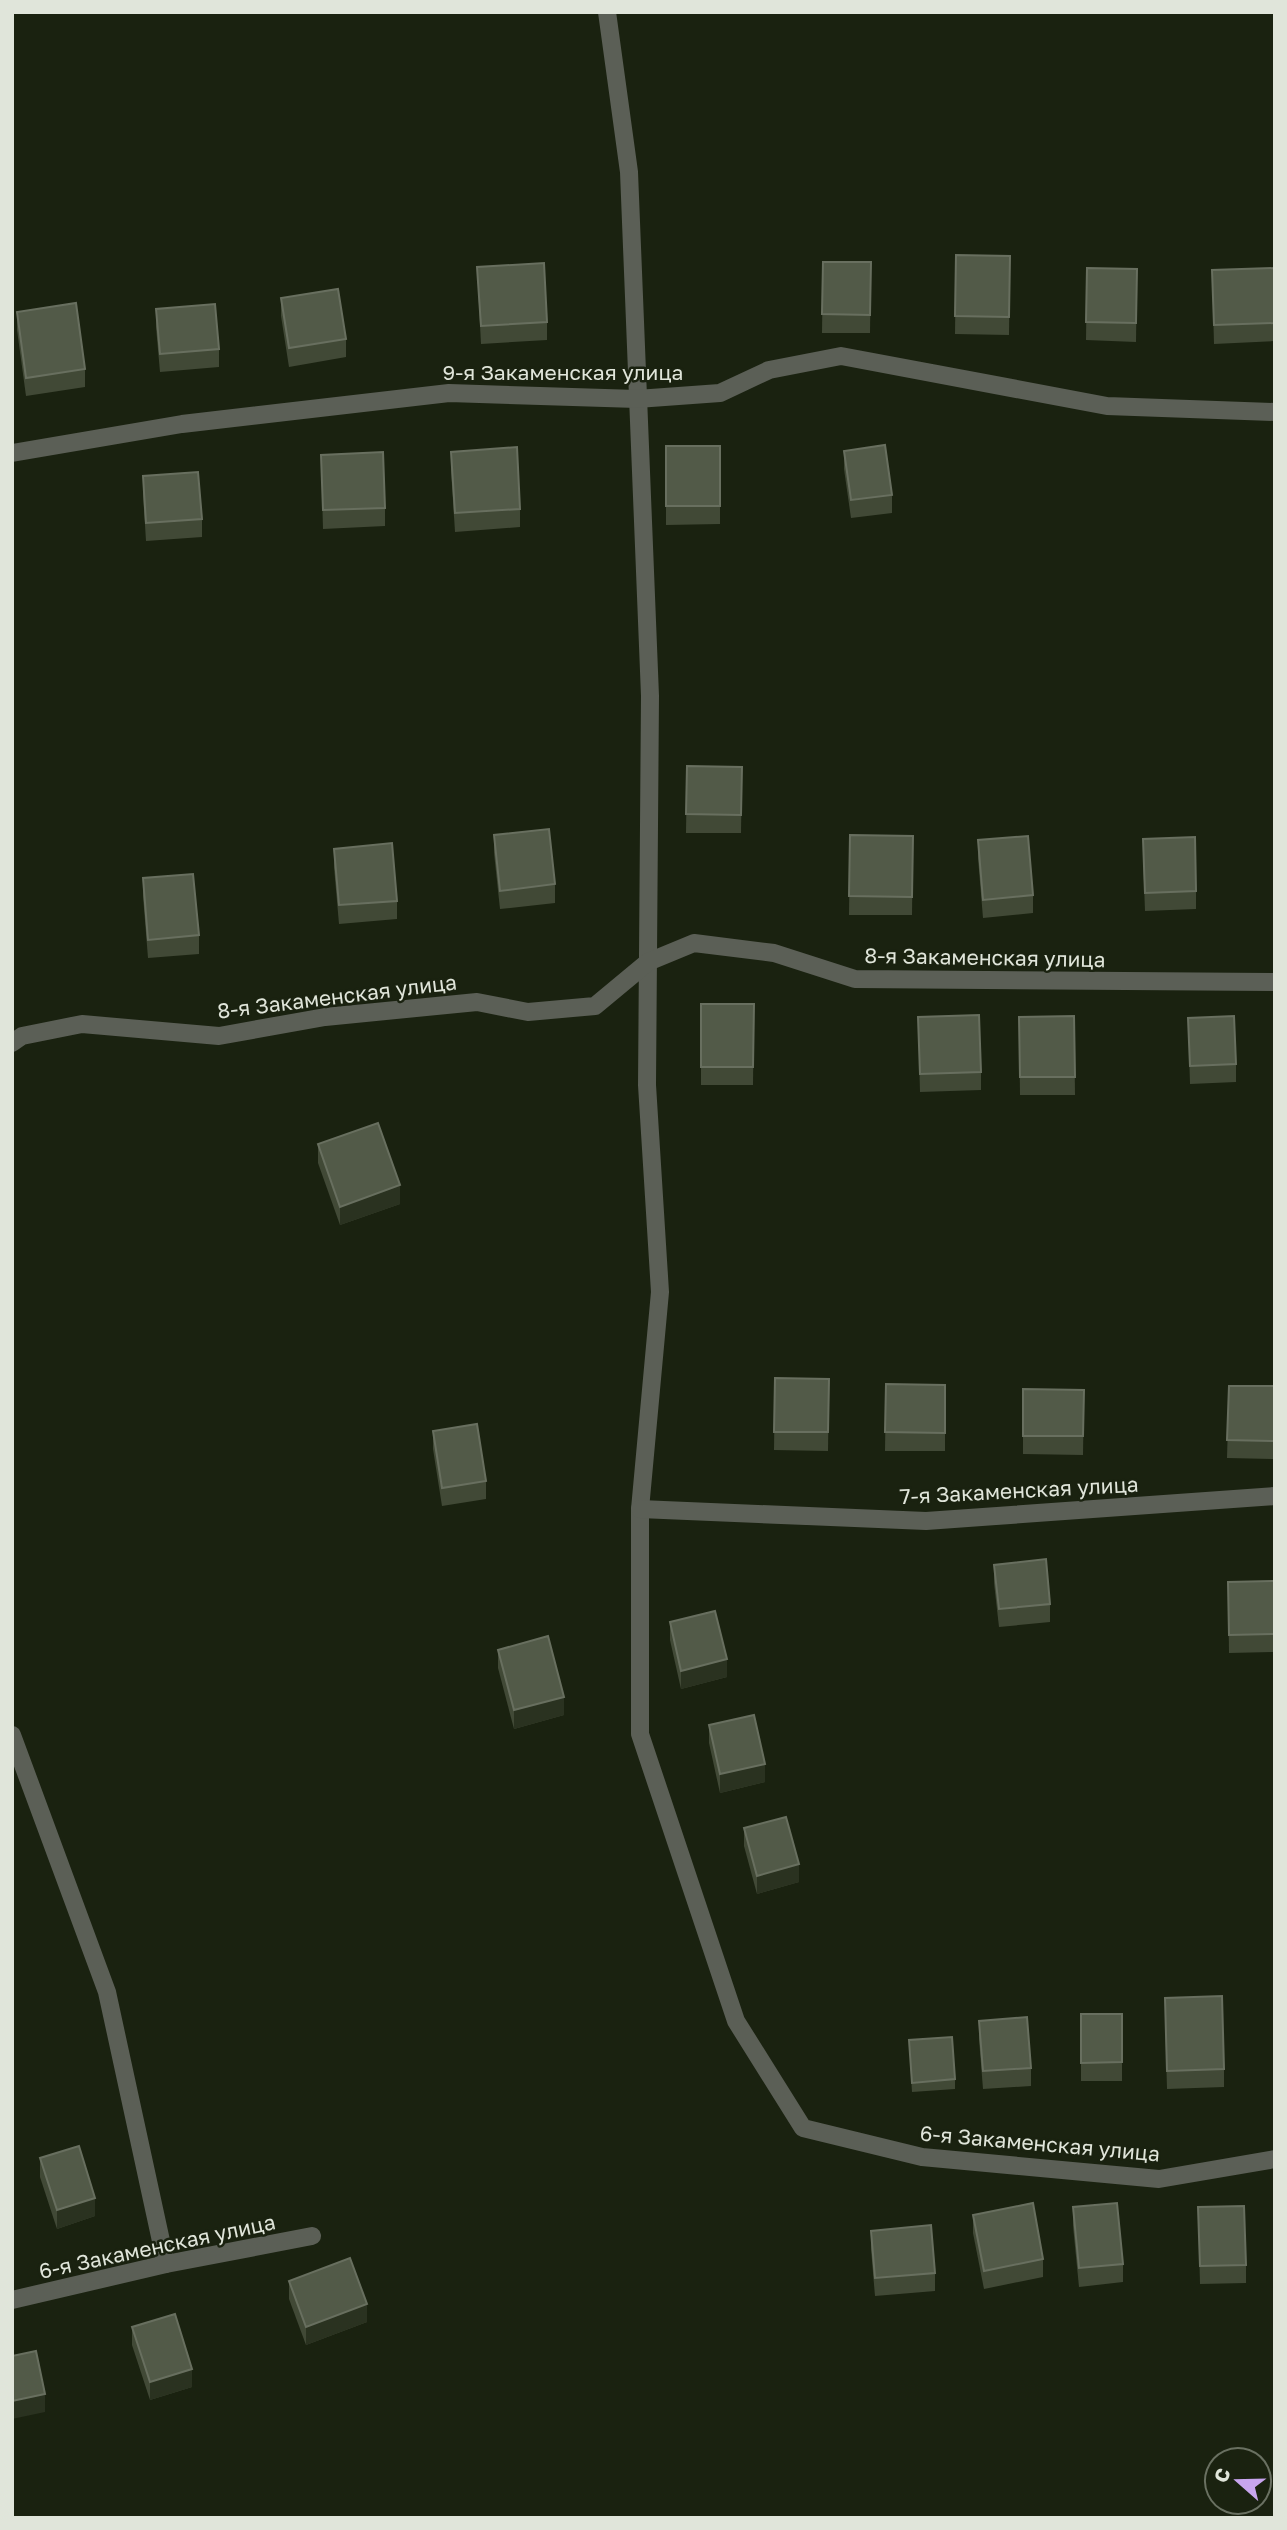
<svg xmlns="http://www.w3.org/2000/svg" width="1287" height="2530" viewBox="0 0 1287 2530" font-family="'Golos Text',sans-serif">
  <style>
    .lines { fill: none; stroke-linecap: round; stroke-linejoin: round }
    .street { stroke: #5b5f56; stroke-width: 18 }
    .wall { fill: #414936 }
    .shaded-wall { fill: #2a3220 }
    .building { fill: #525a48; stroke: #686f5f; stroke-width: 2 }
    .labels { text-anchor: middle; dominant-baseline: central; stroke-width: 5; stroke-linejoin: round; paint-order: stroke }
    .street-label { font-size: 21px; fill: #e0e5da; stroke: #1a2210 }
  </style>
  <rect width="100%" height="100%" fill="#1a2210"/>
  <g class="lines">
    <!-- street -->
    <g class="street">
      <path d="M607 12 629 172 650 696 647 1085 660 1292 640 1509V1734L736 2021 803 2128 922 2157 1159 2179 1275 2159"/>
      <path d="M12 453 182 424 449 393 637 399 720 393 769 370 841 356 1107 406 1275 412"/>
      <path d="M12 1043 22 1036 82 1024 219 1036 325 1017 477 1002 528 1012 595 1006 648 962 694 943 774 953 855 979 1275 982"/>
      <path d="M640 1509 926 1521 1275 1496"/>
      <path d="M12 1735 107 1992 166 2264"/>
      <path d="M12 2300 166 2264 312 2236"/>
    </g>
  </g>
  <!-- wall -->
  <g class="wall">
    <path d="M956 255 1010 256 1009 335 955 334Z"/>
    <path d="M823 262H871L870 333H822Z"/>
    <path d="M477 267 547 322V340L481 344Z"/>
    <path d="M1087 268 1137 269 1136 342 1086 340Z"/>
    <path d="M1275 268V341L1214 344 1212 270Z"/>
    <path d="M281 298 346 339V357L289 367 281 316Z"/>
    <path d="M156 309 219 349V367L160 372 156 327Z"/>
    <path d="M17 312 85 369V387L26 396 17 330Z"/>
    <path d="M666 446H720V524L666 525Z"/>
    <path d="M844 451 892 495V513L851 518 844 469Z"/>
    <path d="M451 452 520 509V527L455 532 451 470Z"/>
    <path d="M321 455 385 508V526L323 529Z"/>
    <path d="M143 476 202 519V537L146 541 143 494Z"/>
    <path d="M687 766 742 767 741 833H686Z"/>
    <path d="M494 835 555 884V903L500 909 494 853Z"/>
    <path d="M850 835 913 836 912 915H849Z"/>
    <path d="M978 840 1033 895V913L983 918 978 858Z"/>
    <path d="M334 849 397 901V919L339 924 334 867Z"/>
    <path d="M1143 857 1196 891V909L1145 911Z"/>
    <path d="M143 878 199 935V954L148 958 143 896Z"/>
    <path d="M701 1004H754L753 1085H701Z"/>
    <path d="M1074 1016 1075 1095H1020L1019 1017Z"/>
    <path d="M918 1017 981 1072V1090L920 1092Z"/>
    <path d="M1188 1018 1236 1064V1082L1190 1084Z"/>
    <path d="M318 1144 400 1204 340 1225 318 1163Z"/>
    <path d="M775 1378 829 1379 828 1451 774 1450Z"/>
    <path d="M886 1384 945 1385V1451H885Z"/>
    <path d="M1229 1386H1275V1459L1227 1458Z"/>
    <path d="M1023 1389 1084 1390 1083 1455 1023 1454Z"/>
    <path d="M433 1431 486 1481V1499L442 1506 433 1449Z"/>
    <path d="M994 1565 1050 1604V1622L999 1627 994 1583Z"/>
    <path d="M1275 1581V1652L1229 1653 1228 1582Z"/>
    <path d="M670 1622 727 1677 681 1689 670 1640Z"/>
    <path d="M498 1650 564 1715 514 1729 498 1668Z"/>
    <path d="M709 1725 765 1782 720 1793 709 1743Z"/>
    <path d="M744 1828 799 1882 757 1894 744 1846Z"/>
    <rect x="1081" y="2014" width="41" height="67"/>
    <path d="M1165 2016 1224 2069V2087L1167 2089Z"/>
    <path d="M979 2021 1031 2068V2086L983 2089 979 2039Z"/>
    <path d="M909 2040 955 2079V2089L912 2092Z"/>
    <path d="M40 2158 95 2216 57 2229 40 2177Z"/>
    <path d="M1073 2207 1123 2264V2282L1079 2287 1073 2226Z"/>
    <path d="M1198 2207 1246 2265V2283L1200 2284Z"/>
    <path d="M973 2215 1043 2259V2277L984 2289 973 2233Z"/>
    <path d="M871 2231 935 2273V2291L875 2296 871 2249Z"/>
    <path d="M289 2281 367 2322 306 2345 289 2299Z"/>
    <path d="M132 2327 192 2387 150 2400 132 2345Z"/>
  </g>
  <!-- shaded-wall -->
  <g class="shaded-wall">
    <path d="M400 1185V1204L340 1225V1207Z"/>
    <path d="M727 1659V1677L681 1689V1671Z"/>
    <path d="M564 1697V1715L514 1729V1710Z"/>
    <path d="M765 1764V1782L720 1793V1774Z"/>
    <path d="M799 1864V1882L757 1894V1876Z"/>
    <path d="M95 2198V2216L57 2229V2210Z"/>
    <path d="M367 2304V2322L306 2345V2327Z"/>
    <path d="M192 2369V2387L150 2400V2382Z"/>
    <path d="M45 2394V2412L12 2419V2401Z"/>
  </g>
  <!-- building -->
  <g class="building">
    <path d="M956 255 1010 256 1009 317 955 316Z"/>
    <path d="M823 262H871L870 315 822 314Z"/>
    <path d="M544 263 547 322 481 326 477 267Z"/>
    <path d="M1087 268 1137 269 1136 323 1086 322Z"/>
    <path d="M1275 268V323L1214 325 1212 270Z"/>
    <path d="M338 289 346 339 289 348 281 298Z"/>
    <path d="M76 303 85 369 26 378 17 312Z"/>
    <path d="M215 304 219 349 160 354 156 309Z"/>
    <path d="M885 445 892 495 851 500 844 451Z"/>
    <rect x="666" y="446" width="54" height="60"/>
    <path d="M517 447 520 509 455 513 451 452Z"/>
    <path d="M383 452 385 508 323 510 321 455Z"/>
    <path d="M198 472 202 519 146 523 143 476Z"/>
    <path d="M687 766 742 767 741 815 686 814Z"/>
    <path d="M549 829 555 884 500 891 494 835Z"/>
    <path d="M850 835 913 836 912 897 849 896Z"/>
    <path d="M1028 836 1033 895 983 900 978 840Z"/>
    <path d="M1195 837 1196 891 1145 893 1143 839Z"/>
    <path d="M392 843 397 901 339 905 334 849Z"/>
    <path d="M193 874 199 935 148 940 143 878Z"/>
    <path d="M701 1004H754L753 1067H701Z"/>
    <path d="M979 1015 981 1072 920 1074 918 1017Z"/>
    <path d="M1074 1016 1075 1077H1020L1019 1017Z"/>
    <path d="M1234 1016 1236 1064 1190 1066 1188 1018Z"/>
    <path d="M378 1123 400 1185 340 1207 318 1144Z"/>
    <path d="M775 1378 829 1379 828 1432H774Z"/>
    <path d="M886 1384 945 1385V1433L885 1432Z"/>
    <path d="M1229 1386H1275V1441L1227 1440Z"/>
    <path d="M1023 1389 1084 1390 1083 1436H1023Z"/>
    <path d="M477 1424 486 1481 442 1488 433 1431Z"/>
    <path d="M1046 1559 1050 1604 999 1609 994 1565Z"/>
    <path d="M1275 1581V1634L1229 1635 1228 1582Z"/>
    <path d="M715 1611 727 1659 681 1671 670 1622Z"/>
    <path d="M548 1636 564 1697 514 1710 498 1650Z"/>
    <path d="M754 1715 765 1764 720 1774 709 1725Z"/>
    <path d="M786 1817 799 1864 757 1876 744 1828Z"/>
    <path d="M1222 1996 1224 2069 1167 2071 1165 1998Z"/>
    <path d="M1081 2014H1122V2062L1081 2063Z"/>
    <path d="M1027 2017 1031 2068 983 2071 979 2021Z"/>
    <path d="M952 2037 955 2079 912 2083 909 2040Z"/>
    <path d="M79 2146 95 2198 57 2210 40 2158Z"/>
    <path d="M1033 2203 1043 2259 984 2271 973 2215Z"/>
    <path d="M1117 2203 1123 2264 1079 2268 1073 2207Z"/>
    <path d="M1244 2206 1246 2265 1200 2266 1198 2207Z"/>
    <path d="M931 2225 935 2273 875 2278 871 2231Z"/>
    <path d="M350 2258 367 2304 306 2327 289 2281Z"/>
    <path d="M175 2314 192 2369 150 2382 132 2327Z"/>
    <path d="M36 2351 45 2394 12 2401V2356Z"/>
  </g>
  <g class="labels">
    <!-- street labels -->
    <g class="street-label">
      <text x="563" y="372">9-я Закаменская улица</text>
      <text transform="translate(985 957) rotate(1)">8-я Закаменская улица</text>
      <text transform="translate(337 996) rotate(-7)">8-я Закаменская улица</text>
      <text transform="translate(1019 1490) rotate(-3)">7-я Закаменская улица</text>
      <text transform="translate(1040 2143) rotate(5)">6-я Закаменская улица</text>
      <text transform="translate(157 2246) rotate(-12)">6-я Закаменская улица</text>
    </g>
  </g>
  <!-- border -->
  <rect width="1287" height="2530" fill="none" stroke="#e0e5da" stroke-width="28"/>
  <!-- north arrow -->
  <g transform="translate(1238 2481) rotate(290)"><circle r="33" fill="#1a2210" stroke="#697061" stroke-width="2"/>
  <path d="M0-5L12 26L0 18L-12 26Z" fill="#c8a5ee"/>
  <text y="-10" font-size="19" font-weight="bold" text-anchor="middle" fill="#e0e5da">С</text>
  </g>
</svg>
